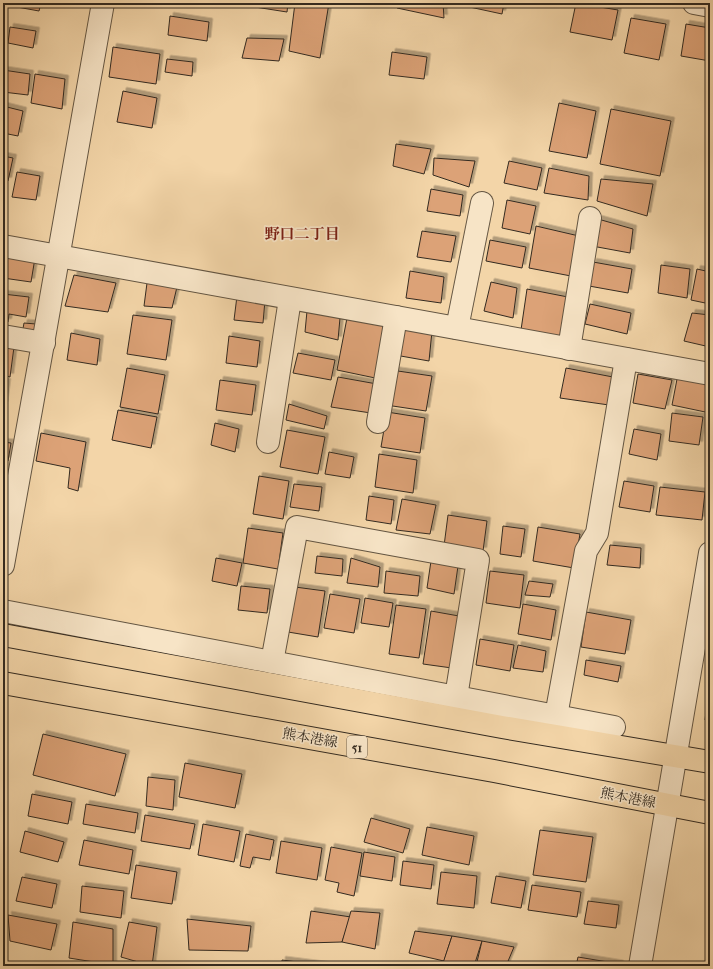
<svg xmlns="http://www.w3.org/2000/svg" width="713" height="969" viewBox="0 0 713 969" font-family="'IM FELL French Canon','Noto Serif JP',serif">
  <style>
    .building { fill: #dca277; stroke: #332a20; filter: url(#shadow) }
    .lines { fill: none; stroke-linecap: round; stroke-linejoin: round }
    .minor-casing { stroke: #635542; stroke-width: 24 }
    .major-casing { stroke: #332a20; stroke-width: 24 }
    .minor { stroke: #f7e4c6; stroke-width: 22 }
    .major { stroke: #f3d5a8; stroke-width: 22 }
    .labels { text-anchor: middle; dominant-baseline: central; stroke-width: 3.5; stroke-linejoin: round; paint-order: stroke }
    .shield { fill: #f7e4c6; stroke: #6e6252; stroke-width: 1 }
    .shield-label { font-size: 13px; font-weight: bold; fill: #332a20 }
    .street-label { font-size: 14px; fill: #332a20; stroke: #f7e4c6 }
    .neighbourhood-label { font-size: 15px; font-weight: bold; fill: #7a1f14; stroke: #f7e4c6 }
  </style>
  <defs>
    <filter id="shadow"><feDropShadow dx="3.5" dy="-3.5" stdDeviation="0" flood-color="#0004"/></filter>
  </defs>
  <rect width="100%" height="100%" fill="#f3d5a8"/>
  <filter id="stains"><feTurbulence type="fractalNoise" baseFrequency=".005" numOctaves="4"/><feColorMatrix values="0 0 0 0 .2 0 0 0 0 .09 0 0 0 0 .02 0 0 0 .5 -.17"/></filter>
  <radialGradient id="worn" r=".72"><stop offset=".6" stop-color="#630" stop-opacity="0"/><stop offset="1" stop-color="#630" stop-opacity=".3"/></radialGradient>
  <!-- building -->
  <g class="building">
    <path d="M17 3H41L39 11 17 7Z"/>
    <path d="M255 3H288L287 12 255 7Z"/>
    <path d="M295 3H329L320 58 289 51Z"/>
    <path d="M398 3H443L444 18 397 8Z"/>
    <path d="M465 3H504L502 14 465 6Z"/>
    <path d="M576 3 618 10 612 40 570 32Z"/>
    <path d="M170 16 209 22 207 41 168 35Z"/>
    <path d="M631 18 666 24 659 60 624 53Z"/>
    <path d="M686 24 710 28V61L681 56Z"/>
    <path d="M10 27 36 31 33 48 8 43Z"/>
    <path d="M247 38 284 39 279 61 242 58Z"/>
    <path d="M113 47 160 54 156 84 109 77Z"/>
    <path d="M392 52 427 57 424 79 389 75Z"/>
    <path d="M167 59 193 62 192 76 165 72Z"/>
    <path d="M3 70 30 74 28 95 3 92Z"/>
    <path d="M35 74 65 79 62 109 31 103Z"/>
    <path d="M123 91 157 98 152 128 117 122Z"/>
    <path d="M559 103 596 111 587 158 549 151Z"/>
    <path d="M3 106 23 111 18 136 3 133Z"/>
    <path d="M611 109 671 121 660 176 600 164Z"/>
    <path d="M396 144 431 149 424 174 393 166Z"/>
    <path d="M3 156 13 158 8 181 3 180Z"/>
    <path d="M434 158 475 161 469 187 433 175Z"/>
    <path d="M509 161 542 168 537 190 504 183Z"/>
    <path d="M549 168 589 176 588 200 544 193Z"/>
    <path d="M17 172 40 176 36 200 12 197Z"/>
    <path d="M601 179 653 184 647 216 597 201Z"/>
    <path d="M431 189 463 195 460 216 427 211Z"/>
    <path d="M507 200 536 206 530 234 502 228Z"/>
    <path d="M598 219 633 229 630 253 592 246Z"/>
    <path d="M536 226 579 236 571 276 529 268Z"/>
    <path d="M422 231 456 236 451 262 417 257Z"/>
    <path d="M490 240 526 247 522 268 486 261Z"/>
    <path d="M3 252 35 258 31 282 3 278Z"/>
    <path d="M593 262 632 269 628 293 589 286Z"/>
    <path d="M661 265 690 269 687 298 658 293Z"/>
    <path d="M697 269 710 272V304L691 300Z"/>
    <path d="M410 271 444 277 441 303 406 298Z"/>
    <path d="M74 275 116 283 108 312 65 306Z"/>
    <path d="M491 282 517 288 513 318 484 311Z"/>
    <path d="M147 283 177 287 172 308 144 306Z"/>
    <path d="M527 289 568 297 565 339 521 330Z"/>
    <path d="M3 294 29 297 26 317 9 314 8 322H3Z"/>
    <path d="M237 296 265 300 263 323 234 320Z"/>
    <path d="M590 304 631 313 627 334 585 324Z"/>
    <path d="M307 311 340 318 338 340 305 332Z"/>
    <path d="M692 313 710 315V347L684 341Z"/>
    <path d="M133 315 172 320 166 360 127 354Z"/>
    <path d="M347 318 390 326 380 379 337 370Z"/>
    <path d="M24 323 36 324 34 335 22 334Z"/>
    <path d="M399 324 432 331 429 361 395 355Z"/>
    <path d="M71 333 100 339 97 365 67 360Z"/>
    <path d="M229 336 260 341 257 367 226 363Z"/>
    <path d="M3 346 14 347 10 377 3 375Z"/>
    <path d="M298 353 335 360 331 380 293 373Z"/>
    <path d="M127 368 165 375 158 414 120 407Z"/>
    <path d="M566 368 613 377 609 405 560 398Z"/>
    <path d="M391 370 432 376 426 411 386 405Z"/>
    <path d="M638 374 672 380 665 409 633 403Z"/>
    <path d="M678 374 710 380V413L672 405Z"/>
    <path d="M338 377 377 384 371 413 331 407Z"/>
    <path d="M220 380 256 385 252 415 216 410Z"/>
    <path d="M3 382H7L4 405H3Z"/>
    <path d="M289 404 327 416 324 429 286 420Z"/>
    <path d="M118 410 157 417 151 448 112 440Z"/>
    <path d="M387 412 425 418 420 453 381 447Z"/>
    <path d="M672 413 703 417 699 445 669 441Z"/>
    <path d="M215 423 239 429 235 452 211 445Z"/>
    <path d="M634 429 661 434 657 460 629 454Z"/>
    <path d="M287 430 325 437 318 474 280 467Z"/>
    <path d="M41 433 86 442 78 491 68 488 70 468 36 461Z"/>
    <path d="M3 442 11 443 8 461 3 460Z"/>
    <path d="M329 452 354 457 350 478 325 474Z"/>
    <path d="M379 454 417 460 413 493 375 487Z"/>
    <path d="M259 476 289 481 283 519 253 514Z"/>
    <path d="M624 481 654 486 650 512 619 507Z"/>
    <path d="M294 484 322 487 319 511 290 507Z"/>
    <path d="M660 487 705 492 702 520 656 515Z"/>
    <path d="M369 496 394 500 391 524 366 520Z"/>
    <path d="M402 499 436 505 430 534 396 530Z"/>
    <path d="M448 515 487 521 483 551 444 546Z"/>
    <path d="M503 526 525 529 521 557 500 554Z"/>
    <path d="M538 527 580 534 574 568 533 561Z"/>
    <path d="M248 528 283 533 278 569 243 563Z"/>
    <path d="M610 545 641 548 640 568 607 565Z"/>
    <path d="M317 556 343 559 342 576 315 573Z"/>
    <path d="M216 558 242 563 237 586 212 581Z"/>
    <path d="M351 558 380 567 378 587 347 583Z"/>
    <path d="M431 561 458 566 454 594 427 588Z"/>
    <path d="M386 571 420 576 418 596 384 593Z"/>
    <path d="M490 571 524 575 520 608 486 603Z"/>
    <path d="M529 581 553 584 550 597 525 595Z"/>
    <path d="M241 586 270 589 267 613 238 610Z"/>
    <path d="M295 587 325 591 318 637 288 632Z"/>
    <path d="M330 594 360 599 354 633 324 628Z"/>
    <path d="M365 598 393 603 389 627 361 623Z"/>
    <path d="M523 604 556 610 551 640 518 634Z"/>
    <path d="M396 605 426 609 419 658 389 654Z"/>
    <path d="M431 611 459 616 452 668 423 664Z"/>
    <path d="M586 612 631 620 625 654 581 647Z"/>
    <path d="M480 639 514 645 510 671 476 665Z"/>
    <path d="M518 645 546 651 543 672 513 668Z"/>
    <path d="M586 660 621 666 618 682 584 675Z"/>
    <path d="M709 685H710V720H705Z"/>
    <path d="M43 734 126 754 115 796 33 775Z"/>
    <path d="M185 763 242 774 235 808 179 797Z"/>
    <path d="M148 777 175 780 173 810 146 806Z"/>
    <path d="M32 794 72 802 68 824 28 816Z"/>
    <path d="M86 804 138 813 135 833 83 824Z"/>
    <path d="M145 815 195 824 190 849 141 841Z"/>
    <path d="M371 818 410 829 403 853 364 842Z"/>
    <path d="M203 824 240 831 234 862 198 855Z"/>
    <path d="M427 827 474 836 469 865 422 855Z"/>
    <path d="M540 830 593 837 586 882 533 875Z"/>
    <path d="M25 831 64 842 58 862 20 852Z"/>
    <path d="M246 834 274 840 270 860 253 857 250 868 240 866Z"/>
    <path d="M84 840 133 850 129 874 79 865Z"/>
    <path d="M281 841 322 848 317 880 276 873Z"/>
    <path d="M331 847 362 853 354 896 337 892 339 883 325 880Z"/>
    <path d="M364 852 395 857 392 881 360 876Z"/>
    <path d="M403 861 434 865 431 889 400 885Z"/>
    <path d="M136 865 177 872 172 904 131 898Z"/>
    <path d="M441 872 477 876 474 908 437 904Z"/>
    <path d="M496 876 526 881 521 908 491 903Z"/>
    <path d="M22 877 57 884 52 908 16 901Z"/>
    <path d="M532 885 581 892 577 917 528 910Z"/>
    <path d="M82 886 124 891 121 918 80 912Z"/>
    <path d="M588 901 619 905 616 928 584 924Z"/>
    <path d="M311 911 351 917 342 942 306 943Z"/>
    <path d="M351 911 380 913 375 949 342 942Z"/>
    <path d="M8 915 57 924 51 950 10 941Z"/>
    <path d="M187 919 251 926 248 951 189 950Z"/>
    <path d="M73 922 113 929V965L69 958Z"/>
    <path d="M129 922 157 927 152 966 121 957Z"/>
    <path d="M415 931 452 936 444 961 409 953Z"/>
    <path d="M452 936 482 941 474 966H442Z"/>
    <path d="M482 941 514 947 506 966H476Z"/>
    <path d="M578 957 620 964V966H576Z"/>
    <path d="M282 960 329 966H282Z"/>
  </g>
  <g class="lines">
    <defs>
      <g id="minor">
        <path d="M694 3 710 6"/>
        <path d="M3 246 710 374"/>
        <path d="M457 328 482 203"/>
        <path d="M3 336 44 343"/>
        <path d="M569 349 590 218"/>
        <path d="M378 422 396 317"/>
        <path d="M268 442 290 299"/>
        <path d="M3 565C38 378 69 190 103 3"/>
        <path d="M3 611 614 727"/>
        <path d="M272 662 297 527 478 560 456 697"/>
        <path d="M556 716 586 551 597 533 626 359"/>
        <path d="M640 966 710 553"/>
      </g>
      <g id="major">
        <path d="M3 635 502 727 710 762"/>
        <path d="M3 683 494 771 710 813"/>
      </g>
    </defs>
    <!-- minor casing -->
    <use href="#minor" class="minor-casing"/>
    <!-- major casing -->
    <use href="#major" class="major-casing"/>
    <!-- minor -->
    <use href="#minor" class="minor"/>
    <!-- major -->
    <use href="#major" class="major"/>
  </g>
  <g class="labels">
    <!-- shield labels -->
    <rect class="shield" x="347" y="736" width="20" height="22" rx="3"/>
    <g class="shield-label">
      <text x="357" y="747">51</text>
    </g>
    <!-- street labels -->
    <g class="street-label">
      <text transform="translate(310 738) rotate(10)">熊本港線</text>
      <text transform="translate(628 798) rotate(11)">熊本港線</text>
    </g>
    <!-- neighbourhood labels -->
    <g class="neighbourhood-label">
      <text x="302" y="234">野口二丁目</text>
    </g>
  </g>
  <!-- margin -->
  <rect width="713" height="969" fill="none" stroke="#f3d5a8" stroke-width="16"/>
  <rect x="4" y="4" width="705" height="961" fill="none" stroke="#332a20" stroke-width="2"/>
  <rect x="8" y="8" width="697" height="953" fill="none" stroke="#332a20"/>
  <rect width="100%" height="100%" filter="url(#stains)"/>
  <rect width="100%" height="100%" fill="url(#worn)"/>
</svg>
